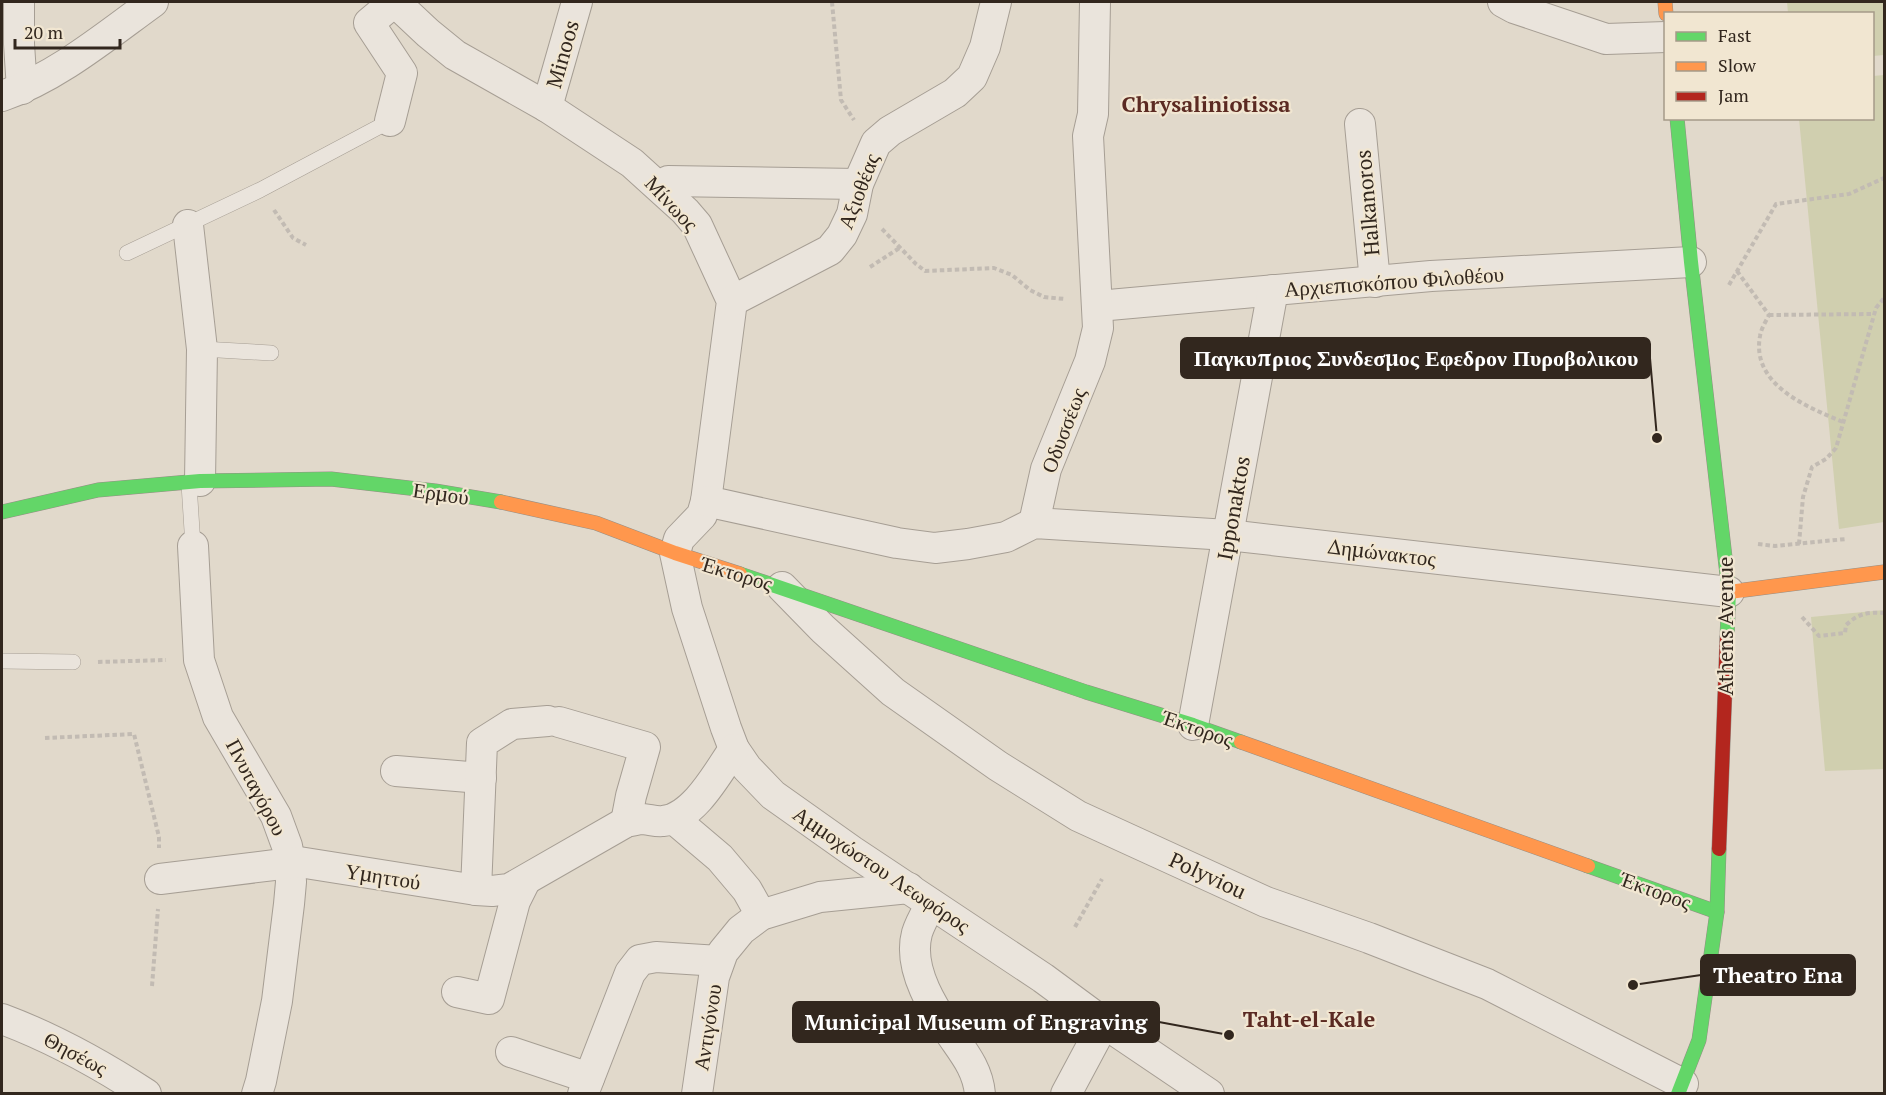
<svg xmlns="http://www.w3.org/2000/svg" width="1886" height="1095" viewBox="0 0 1886 1095" font-family="'PT Serif',serif">
  <style>
    .green { fill: #d0cfaf }
    .lines { fill: none; stroke-linecap: round; stroke-linejoin: round }
    .lane-casing { stroke: #a69e94; stroke-width: 16 }
    .street-casing { stroke: #a69e94; stroke-width: 32 }
    .fast-casing { stroke: #958e85; stroke-width: 15 }
    .slow-casing { stroke: #958e85; stroke-width: 15 }
    .jam-casing { stroke: #958e85; stroke-width: 15 }
    .path { stroke: #c2bbb3; stroke-width: 4; stroke-dasharray: 4.5 3; stroke-linecap: butt }
    .lane { stroke: #eae4dc; stroke-width: 15 }
    .street { stroke: #eae4dc; stroke-width: 30 }
    .fast { stroke: #63d668; stroke-width: 14 }
    .slow { stroke: #ff974d; stroke-width: 14 }
    .jam { stroke: #b3261e; stroke-width: 14 }
    .labels { text-anchor: middle; dominant-baseline: central; stroke-width: 4.5; stroke-linejoin: round; paint-order: stroke }
    .street-label { font-size: 21px; fill: #32271e; stroke: #f1e6d1 }
    .neighbourhood-label { font-size: 22px; font-weight: bold; fill: #5b2a22; stroke: #f1e6d1 }
    .leader { fill: none; stroke: #32271e; stroke-width: 2 }
    .callout-dot { fill: #32271e; stroke: #f1e6d1; stroke-width: 2 }
    .callout { fill: #32271e; stroke: #32271e; stroke-width: 2 }
    .callout-label { font-size: 22px; text-anchor: middle; font-weight: bold; fill: #fff }
  </style>
  <rect width="100%" height="100%" fill="#e1d9cb"/>
  <!-- green -->
  <g class="green">
    <path d="M1787 2H1884V55L1873 56 1872 14 1788 13Z"/>
    <path d="M1884 75V522L1839 529 1799 119 1872 118 1873 76Z"/>
    <path d="M1884 610V769L1825 771 1811 617Z"/>
  </g>
  <g class="lines">
    <defs>
      <g id="lane">
        <path d="M127 253 260 190 390 121"/>
        <path d="M202 349 271 353"/>
        <path d="M189 484 193 546"/>
        <path d="M2 661 73 662"/>
      </g>
      <g id="street">
        <path d="M19 2V44L22 89"/>
        <path d="M395 2 428 33 455 55 547 107 632 163 685 211 697 225 732 301 706 501 702 515 679 539 675 553 687 608 726 728 734 749 747 768 773 795 852 851 1043 978 1104 1023 1209 1094"/>
        <path d="M1503 2 1514 8 1606 39 1666 37"/>
        <path d="M2 96C57 77 106 36 153 2"/>
        <path d="M547 107 577 2"/>
        <path d="M390 121 402 73 369 23 394 2"/>
        <path d="M1360 124 1375 282"/>
        <path d="M659 186 668 181 858 184"/>
        <path d="M188 225 202 349 200 481"/>
        <path d="M732 301 830 250 842 235 852 214 858 184 876 143 890 131 955 93 972 77 985 47 996 2"/>
        <path d="M1098 306 1431 276 1691 262"/>
        <path d="M706 501 897 543 935 548 968 544 1006 537 1034 523 1228 535 1729 592"/>
        <path d="M1034 523 1046 469 1090 361 1098 328 1088 136 1093 114 1095 2"/>
        <path d="M193 546 199 660 218 717 276 816 287 846 290 862 291 882 289 904 277 1001 261 1081 257 1094"/>
        <path d="M782 587 823 629 893 692 998 766 1078 816 1266 902 1369 938 1487 984 1683 1084"/>
        <path d="M559 722 645 747 631 796 626 822"/>
        <path d="M1193 725 1273 290"/>
        <path d="M396 771 481 778"/>
        <path d="M674 819 720 858 747 890 761 915"/>
        <path d="M160 879 299 862 476 890 492 891 509 889 626 822C630 821 635 820 640 819 648 819 656 822 663 821 694 818 718 772 734 749"/>
        <path d="M476 890 482 743 512 724 548 721"/>
        <path d="M931 904C926 913 920 923 917 933 907 970 935 1011 955 1040 967 1057 978 1072 980 1094"/>
        <path d="M457 992 489 999 515 901 525 881"/>
        <path d="M2 1019C53 1038 100 1064 146 1094"/>
        <path d="M511 1052 589 1078"/>
        <path d="M583 1094 630 973 640 960 656 957 719 961"/>
        <path d="M697 1094 714 977 723 952 741 930 761 915 820 897 909 888"/>
        <path d="M1066 1094 1104 1023"/>
      </g>
      <g id="fast">
        <path d="M1677 118 1691 262 1729 592 1727 637"/>
        <path d="M2 512 98 490 200 481 331 479 435 491 501 502"/>
        <path d="M740 574 1086 692 1193 725 1241 742"/>
        <path d="M1588 866 1717 912"/>
        <path d="M1678 1094 1699 1040 1717 912 1719 849"/>
      </g>
      <g id="slow">
        <path d="M1665 2 1666 14"/>
        <path d="M501 502 596 523 675 553 740 574"/>
        <path d="M1729 592 1884 572"/>
        <path d="M1241 742 1588 866"/>
      </g>
      <path id="jam" d="M1719 849 1727 637"/>
    </defs>
    <!-- lane casing -->
    <use href="#lane" class="lane-casing"/>
    <!-- street casing -->
    <use href="#street" class="street-casing"/>
    <!-- fast casing -->
    <use href="#fast" class="fast-casing"/>
    <!-- slow casing -->
    <use href="#slow" class="slow-casing"/>
    <!-- jam casing -->
    <use href="#jam" class="jam-casing"/>
    <!-- path -->
    <g class="path">
      <path d="M832 2 841 100 854 120"/>
      <path d="M274 210 293 238 306 245"/>
      <path d="M882 229 916 264 925 271 994 268 1012 275 1030 290 1044 297 1065 299"/>
      <path d="M870 267 901 247"/>
      <path d="M1737 271 1769 315C1766 321 1761 329 1760 336 1751 385 1807 407 1843 422"/>
      <path d="M1729 285 1776 204 1849 194 1884 178"/>
      <path d="M1769 315 1874 314"/>
      <path d="M1758 544 1775 546 1846 539"/>
      <path d="M1799 544 1803 497 1812 467 1826 459 1836 448 1876 308 1884 298"/>
      <path d="M1802 617 1819 636 1845 633 1846 625C1859 613 1868 612 1884 613"/>
      <path d="M98 662 166 660"/>
      <path d="M45 738 134 734 159 837V848"/>
      <path d="M1075 927 1102 879"/>
      <path d="M152 986 158 909"/>
    </g>
    <!-- lane -->
    <use href="#lane" class="lane"/>
    <!-- street -->
    <use href="#street" class="street"/>
    <!-- fast -->
    <use href="#fast" class="fast"/>
    <!-- slow -->
    <use href="#slow" class="slow"/>
    <!-- jam -->
    <use href="#jam" class="jam"/>
  </g>
  <g class="labels">
    <!-- street labels -->
    <g class="street-label">
      <text transform="translate(562 54) rotate(-74)">Minoos</text>
      <text transform="translate(858 191) rotate(-69)">Αξιοθέας</text>
      <text transform="translate(672 203) rotate(47)">Μίνωος</text>
      <text transform="translate(1367 203) rotate(-95)">Halkanoros</text>
      <text transform="translate(1394 281) rotate(-4)">Αρχιεπισκόπου Φιλοθέου</text>
      <text transform="translate(1063 430) rotate(-69)">Οδυσσέως</text>
      <text transform="translate(441 493) rotate(8)">Ερμού</text>
      <text transform="translate(1233 508) rotate(-80)">Ipponaktos</text>
      <text transform="translate(1382 552) rotate(7)">Δημώνακτος</text>
      <text transform="translate(737 573) rotate(17)">Έκτορος</text>
      <text transform="translate(1725 626) rotate(-90)">Athens Avenue</text>
      <text transform="translate(1198 728) rotate(19)">Έκτορος</text>
      <text transform="translate(257 787) rotate(62)">Πνυταγόρου</text>
      <text transform="translate(882 869) rotate(34)">Αμμοχώστου Λεωφόρος</text>
      <text transform="translate(1208 875) rotate(25)">Polyviou</text>
      <text transform="translate(383 876) rotate(9)">Υμηττού</text>
      <text transform="translate(1656 890) rotate(20)">Έκτορος</text>
      <text transform="translate(707 1027) rotate(-81)">Αντιγόνου</text>
      <text transform="translate(76 1053) rotate(28)">Θησέως</text>
    </g>
    <!-- neighbourhood labels -->
    <g class="neighbourhood-label">
      <text x="1206" y="103">Chrysaliniotissa</text>
      <text x="1309" y="1018">Taht-el-Kale</text>
    </g>
  </g>
  <!-- callouts -->
  <path class="leader" d="M1657 438L1650 358M1633 985L1701 975M1229 1035L1159 1022"/>
  <g class="callout-dot">
    <circle cx="1657" cy="438" r="6"/>
    <circle cx="1633" cy="985" r="6"/>
    <circle cx="1229" cy="1035" r="6"/>
  </g>
  <g class="callout">
    <rect x="1181" y="338" width="469" height="40" rx="6"/>
    <rect x="1701" y="955" width="154" height="40" rx="6"/>
    <rect x="793" y="1002" width="366" height="40" rx="6"/>
  </g>
  <g class="callout-label">
    <text x="1416" y="366">Παγκυπριος Συνδεσμος Εφεδρον Πυροβολικου</text>
    <text x="1778" y="983">Theatro Ena</text>
    <text x="976" y="1030">Municipal Museum of Engraving</text>
  </g>
  <!-- border -->
  <rect width="1886" height="1095" fill="none" stroke="#32271e" stroke-width="6"/>
  <!-- legend -->
  <rect x="1664" y="12" width="210" height="108" fill="#f1e6d1" stroke="#a59a89" stroke-width="1.5"/>
  <rect x="1676" y="32" width="30" height="9" fill="#63d668" stroke="#a59a89" stroke-width="1.5"/>
  <text x="1718" y="42" font-size="18" fill="#32271e">Fast</text>
  <rect x="1676" y="62" width="30" height="9" fill="#ff974d" stroke="#a59a89" stroke-width="1.5"/>
  <text x="1718" y="72" font-size="18" fill="#32271e">Slow</text>
  <rect x="1676" y="92" width="30" height="9" fill="#b3261e" stroke="#a59a89" stroke-width="1.5"/>
  <text x="1718" y="102" font-size="18" fill="#32271e">Jam</text>
  <!-- scale -->
  <path d="M15 39v9h105v-9" fill="none" stroke="#32271e" stroke-width="3"/>
  <text x="24" y="39" font-size="18" fill="#32271e" stroke="#f1e6d1" stroke-width="4.5" paint-order="stroke">20 m</text>
</svg>
